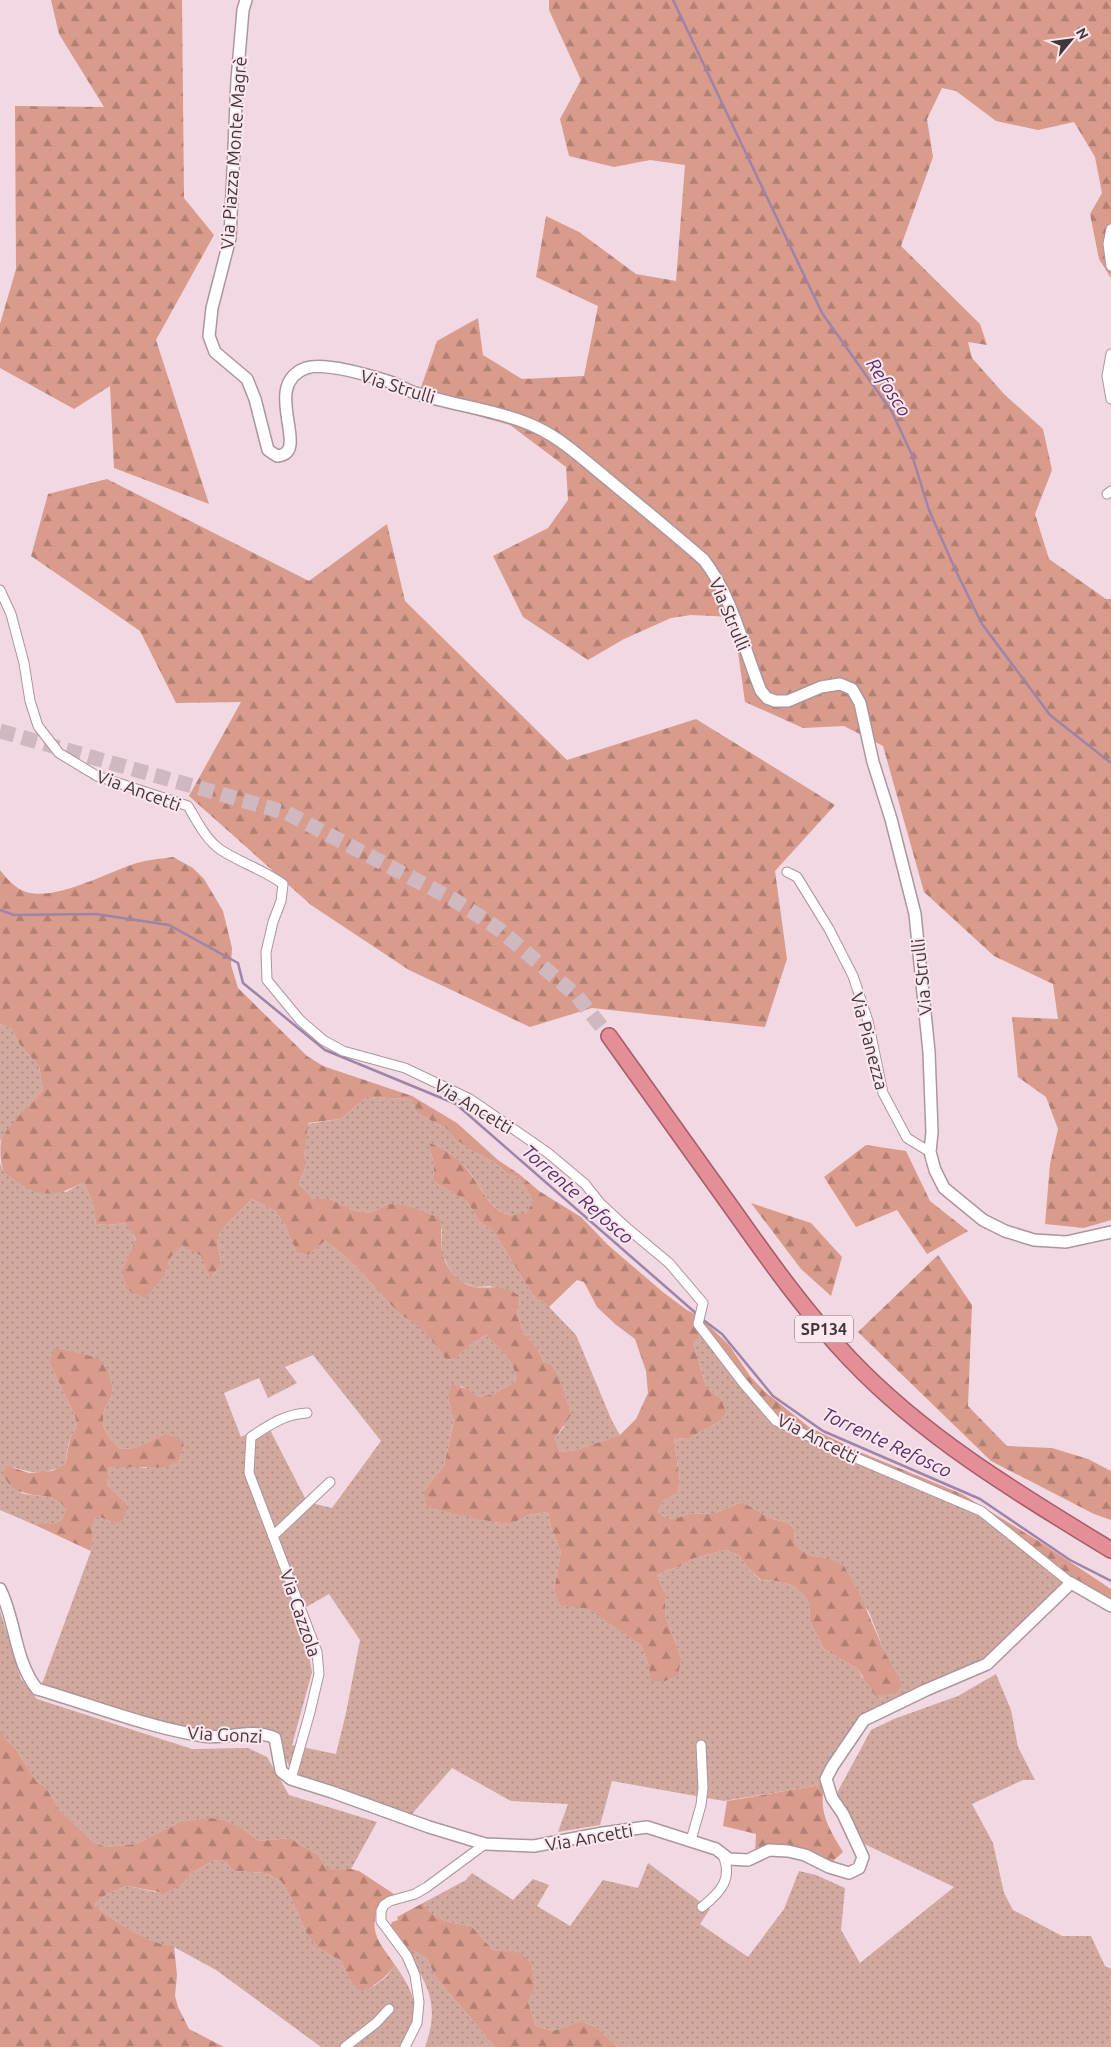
<svg xmlns="http://www.w3.org/2000/svg" width="1111" height="2047" viewBox="0 0 1111 2047" font-family="Ubuntu,sans-serif">
  <style>
    .grass { fill: url(#grass-dots); fill-rule: evenodd }
    .forest { fill: url(#forest-firs); fill-rule: evenodd }
    .lines { fill: none; stroke-linecap: round; stroke-linejoin: round }
    .stream { stroke: #9d84a8; stroke-width: 2.5 }
    .trunk-tunnel { stroke: #cfb8c0; stroke-width: 15; stroke-dasharray: 15 8; stroke-linecap: butt }
    .minor-casing { stroke: #ad959e; stroke-width: 11 }
    .tertiary-casing { stroke: #ad959e; stroke-width: 14 }
    .trunk-casing { stroke: #a65c66; stroke-width: 18 }
    .minor { stroke: #fff; stroke-width: 9 }
    .tertiary { stroke: #fff; stroke-width: 11 }
    .trunk { stroke: #e48e98; stroke-width: 15 }
    .labels { text-anchor: middle; dominant-baseline: central; stroke-width: 4; stroke-linejoin: round; paint-order: stroke }
    .shield { fill: #fce7ee; stroke: #796b70; stroke-width: 1 }
    .shield-label { font-size: 16px; font-weight: bold; fill: #41363a }
    .street-label { font-size: 18px; fill: #41363a; stroke: #fce7ee }
    .water-label { font-size: 19px; font-style: italic; fill: #57306d; stroke: #fce7ee }
  </style>
  <defs>
    <pattern id="grass-dots" width="8" height="8" patternUnits="userSpaceOnUse" patternTransform="scale(1.25)"><rect width="8" height="8" fill="#d1a99f"/><path d="M2 2h.1M6 6h.1" fill="none" stroke="#ab8a83" stroke-width="1.8" stroke-linecap="round"/></pattern>
    <pattern id="forest-firs" width="22" height="20" patternUnits="userSpaceOnUse" patternTransform="scale(1.25)"><rect width="22" height="20" fill="#d99b8c"/><path d="M5 1l3.5 6h-7zM16 11l3.5 6h-7z" fill="#b27f73"/></pattern>
  </defs>
  <rect width="100%" height="100%" fill="#f2d8e2"/>
  <!-- grass -->
  <g class="grass">
    <path d="M0 1024 11 1028 20 1045 39 1066 43 1090 17 1119 0 1141Z"/>
    <path d="M367 1097 411 1099 417 1113 447 1129 476 1153 495 1163 508 1174 518 1177 526 1188 533 1202 526 1213C522 1214 515 1216 511 1215 490 1212 480 1184 468 1170 457 1157 446 1148 429 1143L434 1166 433 1181 467 1201 479 1221 494 1232 533 1295 549 1307 576 1335 612 1421 620 1435 576 1450 560 1452 555 1438 564 1427 544 1362 536 1347 523 1333 517 1312 520 1296 490 1286 475 1287 459 1281 449 1268 442 1254V1229L388 1204 371 1213 355 1211 330 1199H313L299 1184 307 1162 304 1157 307 1124 340 1119Z"/>
    <path d="M0 1163 3 1170 66 1192 84 1182 93 1204 96 1224 107 1225 127 1223 136 1240 122 1270 165 1275 170 1258 182 1244 201 1256 212 1277 221 1264 217 1238 226 1225 252 1199 275 1211 284 1223 297 1253 308 1255 325 1241C358 1263 373 1288 400 1314 406 1319 414 1321 419 1326 430 1336 438 1348 446 1360L455 1359 471 1344 486 1335C498 1348 516 1361 516 1381L494 1394 478 1397 461 1386 448 1398 454 1419 444 1466 424 1490 476 1517 493 1522 510 1524 528 1515 548 1512 551 1527 561 1552 554 1590 560 1604 589 1609 605 1619 641 1645 649 1666 681 1658 665 1615 666 1595 657 1576 667 1570 679 1567 692 1559 725 1550 739 1555 747 1567 760 1580 776 1581 792 1585 802 1593 809 1603 810 1622 824 1649 858 1669 863 1678 884 1651 869 1612 828 1558 809 1555 795 1545 794 1529 787 1522 772 1519 742 1502 715 1513 689 1514 677 1518 667 1519 658 1512 663 1501 677 1493 680 1482 674 1438 688 1439 720 1421 721 1399 706 1387 693 1343 701 1334 711 1337 740 1371 747 1384 773 1417 900 1480 972 1505 1074 1584 999 1653 870 1715 826 1784 724 1801 612 1781 600 1825 558 1832 568 1804 511 1801 452 1768 411 1815 294 1777 277 1739 191 1735 43 1686 42 1684 91 1551 93 1537 92 1524 97 1516 114 1523 128 1505 107 1485 109 1467 127 1466 147 1468 165 1434 135 1448 121 1449C107 1439 99 1427 105 1408 107 1403 111 1399 112 1394 114 1382 107 1371 101 1361L87 1355 50 1364 75 1416 77 1427C67 1439 68 1450 65 1464 46 1475 33 1474 13 1467L21 1493C36 1497 57 1494 66 1509L62 1519 54 1524 42 1522 35 1525 0 1510ZM313 1355 381 1441 332 1508 307 1502 267 1424 241 1437 224 1393 259 1378 268 1398 297 1383 285 1367ZM329 1594 360 1640 346 1713 336 1754 292 1745 312 1672 301 1610Z"/>
    <path d="M0 1611 21 1679 37 1699 192 1749 248 1748 267 1757 289 1795 377 1822 351 1869 332 1871 325 1867 318 1854 298 1844 291 1838 259 1841 243 1829 178 1823 136 1844 106 1847 93 1842 59 1809 46 1788 36 1781 16 1749 6 1739 0 1729Z"/>
    <path d="M996 1674 1011 1710 1018 1747 1035 1780H1023L972 1804 993 1843 1004 1893 1013 1910 1062 1936H1091L1105 1966 1111 1969V2047H618L596 2027 580 2021 553 2031 536 2026 528 2002 535 1987 532 1965 521 1954 493 1950 471 1926C452 1923 433 1921 423 1903L466 1880 472 1873 513 1900 533 1879 549 1885 537 1906 570 1926 603 1880 638 1888 648 1863 710 1909 700 1924 748 1957 784 1909 799 1871 816 1875 845 1888 841 1930 860 1963 954 1887 850 1837 836 1802 838 1791 871 1730 894 1719 958 1696Z"/>
    <path d="M214 1860 226 1862 234 1871 266 1873 281 1881 291 1898 307 1934 318 1948 341 1961 352 1984 374 1986 386 1977 395 1965C418 1998 419 2009 407 2047H321L216 1970 174 1947C151 1946 113 1920 95 1906L96 1902 107 1894 127 1886 155 1892 183 1884 190 1874Z"/>
    <path d="M418 1950 427 1959 435 1976 495 2047H425C440 2006 429 1985 406 1951Z"/>
  </g>
  <!-- forest -->
  <g class="forest">
    <path d="M51 0H182L184 198 214 235 156 340 209 504 114 468 110 386 74 409 0 368V324L16 269 15 106 104 107 59 34Z"/>
    <path d="M549 0H1111V278L1099 259 1090 214 1102 193 1095 157 1074 122 1038 130 996 121 956 91 942 88 927 119 933 157 901 246 980 324 987 345 968 342 972 358 1005 395 1043 429 1052 470 1035 514 1049 559 1106 599H1111V1220L1084 1228 1045 1224 1050 1164 1058 1129 1046 1097 1018 1077 1012 1017 1058 1019 1053 984 994 956 924 892 883 746 844 726 803 728 745 702 733 617 691 615 671 618 624 639 588 660 523 617 493 556 548 528 568 500 566 467 510 425 417 399 437 341 478 318 483 355 522 379 584 376 598 306 536 277 546 216 579 232 636 274 676 281 685 165 650 160 614 167 569 156 560 119 581 80 549 10Z"/>
    <path d="M107 479 309 581 387 524 405 601 567 760 696 719 835 805 775 871 787 959 765 1027 592 1008 530 1027 409 970 311 905 189 796 241 702 176 703 140 631 31 556 48 494Z"/>
    <path d="M173 857 193 868 204 879 223 911 232 948 231 965 238 988 307 1056 323 1066 412 1096 457 1123 498 1160 519 1174 539 1191 581 1217 608 1245 664 1293 687 1310 699 1316 729 1345 750 1376 764 1391 809 1427 860 1452 962 1494 1040 1542 1111 1589V1604L1085 1588 972 1505 872 1471 850 1456 773 1417 747 1384 740 1371 711 1337 701 1334 693 1343 706 1387 721 1399 726 1412 720 1421 688 1439 674 1438 680 1482 677 1493 663 1501 658 1512 667 1519 677 1518 689 1514 715 1513 742 1502 772 1519 787 1522 794 1529 795 1545 809 1555 828 1558 844 1566 861 1597 884 1651 900 1681 901 1687 896 1693 876 1696 858 1669 824 1649 810 1622 809 1603 802 1593 792 1585 776 1581 761 1580 747 1567 739 1555 725 1550 692 1559 679 1567 667 1570 657 1576 666 1595 665 1615 681 1658 678 1675 665 1681H651L649 1666 641 1645 589 1609 560 1605 554 1590 561 1552 551 1527 548 1512 528 1515 511 1524 493 1522 427 1507 424 1490 444 1466 454 1420 448 1398 452 1384 469 1390 478 1397 494 1394 516 1381C516 1361 498 1348 486 1335L471 1344 455 1359 446 1360C438 1348 430 1336 419 1327 414 1321 406 1319 400 1314 373 1288 358 1263 325 1241L308 1255 297 1253 284 1223 275 1211 252 1199 226 1225 217 1238 221 1264 211 1278 201 1256 182 1245 170 1258 165 1275 145 1298 128 1290 122 1270 136 1239 126 1223 107 1225 96 1224 93 1204 84 1182C68 1190 59 1195 40 1193 31 1191 10 1178 4 1171 0 1165 0 1147 1 1141 6 1127 33 1102 43 1090L39 1066 20 1045 11 1028 0 1024V870C6 878 16 889 26 892 54 901 105 874 131 865 144 860 159 859 173 857ZM367 1097 411 1099 417 1113 447 1129 457 1140 476 1153 495 1163 508 1174 518 1177 526 1188 533 1202 526 1213C522 1213 515 1216 511 1215 491 1213 480 1185 469 1172 459 1158 446 1148 429 1143L434 1166 433 1181 467 1201 479 1221 494 1232 533 1295 549 1307 577 1280 584 1282 597 1307 615 1324 635 1339 646 1371 648 1393 636 1419 620 1435 576 1450 560 1452 555 1438 571 1415 559 1379 552 1366 544 1362 536 1347 523 1333 517 1312 520 1296C516 1294 511 1290 506 1289 496 1285 485 1289 475 1287 460 1285 445 1268 442 1252 441 1241 442 1229 440 1218L405 1205 388 1204 371 1213 355 1211 330 1199H313L299 1184 307 1162 304 1157 308 1123 340 1119Z"/>
    <path d="M866 1145 906 1151 930 1201 968 1231 927 1254 897 1210 856 1227 824 1177Z"/>
    <path d="M751 1203 811 1223 842 1257 831 1296 801 1269Z"/>
    <path d="M938 1255 972 1305 968 1406 1007 1446 1052 1448 1088 1459 1111 1471V1520L1094 1514 991 1461 858 1332Z"/>
    <path d="M54 1348 87 1355 101 1360C107 1371 114 1381 112 1394 111 1399 107 1403 105 1408 99 1427 107 1439 121 1449L135 1448 165 1434 179 1438 184 1446 177 1462 164 1467H109L107 1485 128 1505 123 1520 114 1523 97 1516 92 1524 93 1537 91 1551 35 1525 42 1522 54 1524 62 1519 66 1509C52 1486 13 1506 3 1472L8 1466 29 1473 52 1471 65 1464C69 1450 67 1439 77 1427L75 1416 50 1364Z"/>
    <path d="M0 1729 6 1739 16 1749 36 1781 46 1788 59 1809 93 1842 106 1847 136 1844 178 1823 210 1818 222 1820 243 1829 259 1841 291 1838 298 1844 318 1854 325 1867 332 1870 351 1869 359 1871 394 1894C383 1900 380 1903 376 1914 370 1936 384 1948 395 1965 386 1977 377 1985 362 1991L352 1984 341 1961 318 1948 307 1934 291 1898 281 1881 266 1873 234 1871 226 1862 214 1860 190 1874 183 1884 165 1893 127 1886 107 1894 96 1902 95 1906C113 1920 151 1946 174 1946L177 1975 175 1996 178 2007 189 2029 224 2047H0Z"/>
    <path d="M826 1784C816 1809 830 1831 843 1852L832 1862 781 1847 755 1853 756 1834 723 1826 727 1801Z"/>
    <path d="M423 1903C433 1921 452 1923 471 1926L493 1950 521 1953 532 1965 535 1987 528 2002 536 2026 553 2031 580 2021 596 2027 618 2047H495L435 1976 427 1959 418 1951H406L390 1927 392 1922 398 1920 397 1917Z"/>
  </g>
  <g class="lines">
    <!-- stream -->
    <g class="stream">
      <path d="M673 0 822 313 892 412 912 455 929 510 955 569 982 624 1050 715 1111 763"/>
      <path d="M0 910 14 915 96 914 169 925 238 963 243 983 325 1050 456 1104 698 1315"/>
      <path d="M702 1319 722 1334 773 1396 823 1431 980 1499 1070 1560 1111 1581"/>
    </g>
    <!-- trunk-tunnel -->
    <path class="trunk-tunnel" d="M0 731 287 813 456 901 500 930 577 996 609 1036"/>
    <defs>
      <g id="minor">
        <path d="M1111 229 1108 244 1111 266"/>
        <path d="M1111 354 1107 376 1111 399"/>
        <path d="M1107 494 1111 491"/>
        <path d="M0 590 11 614 24 663 30 701 38 726 59 753 97 776 188 806C197 821 206 840 221 850 241 863 264 870 283 884L281 901 273 922 266 952 267 980 300 1020 323 1040 343 1051 405 1068 470 1099 548 1153 585 1184 600 1203 627 1228 669 1263 703 1303 698 1324 744 1384 776 1421 849 1455 981 1511 1071 1583"/>
        <path d="M787 872 797 877 829 929 853 976 868 1021 883 1093 907 1138 930 1152"/>
        <path d="M273 1536 330 1482"/>
        <path d="M291 1779 310 1712 319 1674 317 1652 249 1473 251 1437C269 1425 285 1414 307 1413"/>
        <path d="M691 1840 701 1805 703 1788 701 1745"/>
        <path d="M702 1907C721 1892 734 1878 722 1853"/>
        <path d="M345 2047 376 2023 389 2009"/>
        <path d="M405 2047 417 2023 419 2002 415 1975 407 1956 381 1921V1911L384 1905 390 1901 415 1894 427 1887 485 1844"/>
      </g>
      <g id="tertiary">
        <path d="M246 0 243 10 237 80 230 238 212 308 209 336 215 352 247 379 255 399 268 450 277 456C313 454 259 385 306 368 325 362 368 375 387 381 397 384 406 390 415 393 456 406 500 410 538 428 563 440 584 460 605 477 639 505 672 532 704 560 733 598 743 647 761 691L767 698 775 701H788L821 687 840 684 852 689 860 703 873 762 891 819 915 914 929 1052 932 1132 930 1152 935 1170 944 1188 983 1220 1005 1231 1034 1240 1066 1242 1111 1232"/>
        <path d="M0 1589C16 1621 14 1660 37 1689 92 1705 147 1727 203 1736 226 1740 251 1727 275 1738L281 1771 291 1779 332 1792 429 1827 485 1844 534 1846 603 1833 647 1827 716 1849 729 1859 748 1860 769 1850 788 1851 805 1855 829 1867 849 1873 859 1868 863 1857 843 1814 832 1798 826 1779 832 1767 864 1720 926 1690 987 1664 1071 1583 1111 1606"/>
      </g>
      <path id="trunk" d="M609 1036C651 1094 692 1153 734 1211 770 1262 807 1314 850 1359 925 1438 1019 1494 1111 1550"/>
    </defs>
    <!-- minor casing -->
    <use href="#minor" class="minor-casing"/>
    <!-- tertiary casing -->
    <use href="#tertiary" class="tertiary-casing"/>
    <!-- trunk casing -->
    <use href="#trunk" class="trunk-casing"/>
    <!-- minor -->
    <use href="#minor" class="minor"/>
    <!-- tertiary -->
    <use href="#tertiary" class="tertiary"/>
    <!-- trunk -->
    <use href="#trunk" class="trunk"/>
  </g>
  <g class="labels">
    <!-- shield labels -->
    <rect class="shield" x="795" y="1315.5" width="58" height="27" rx="4"/>
    <g class="shield-label">
      <text x="824" y="1329">SP134</text>
    </g>
    <!-- street labels -->
    <g class="street-label">
      <text transform="translate(233 153) rotate(-86)">Via Piazza Monte Magrè</text>
      <text transform="translate(398 386) rotate(17)">Via Strulli</text>
      <text transform="translate(730 614) rotate(67)">Via Strulli</text>
      <text transform="translate(139 790) rotate(20)">Via Ancetti</text>
      <text transform="translate(921 977) rotate(-96)">Via Strulli</text>
      <text transform="translate(870 1041) rotate(75)">Via Pianezza</text>
      <text transform="translate(474 1106) rotate(31)">Via Ancetti</text>
      <text transform="translate(818 1438) rotate(27)">Via Ancetti</text>
      <text transform="translate(301 1613) rotate(71)">Via Cazzola</text>
      <text transform="translate(225 1734) rotate(3)">Via Gonzi</text>
      <text transform="translate(589 1837) rotate(-10)">Via Ancetti</text>
    </g>
    <!-- water labels -->
    <g class="water-label">
      <text transform="translate(889 387) rotate(57)">Refosco</text>
      <text transform="translate(578 1194) rotate(41)">Torrente Refosco</text>
      <text transform="translate(887 1442) rotate(25)">Torrente Refosco</text>
    </g>
  </g>
  <!-- north arrow -->
  <g transform="translate(1071 40) rotate(61)" stroke="#fce7ee" stroke-width="4" paint-order="stroke">
  <path d="M0-4L9 19L0 12L-9 19Z" fill="#41363a"/>
  <text y="-8" font-size="14" font-weight="bold" text-anchor="middle" fill="#41363a">N</text>
  </g>
</svg>
